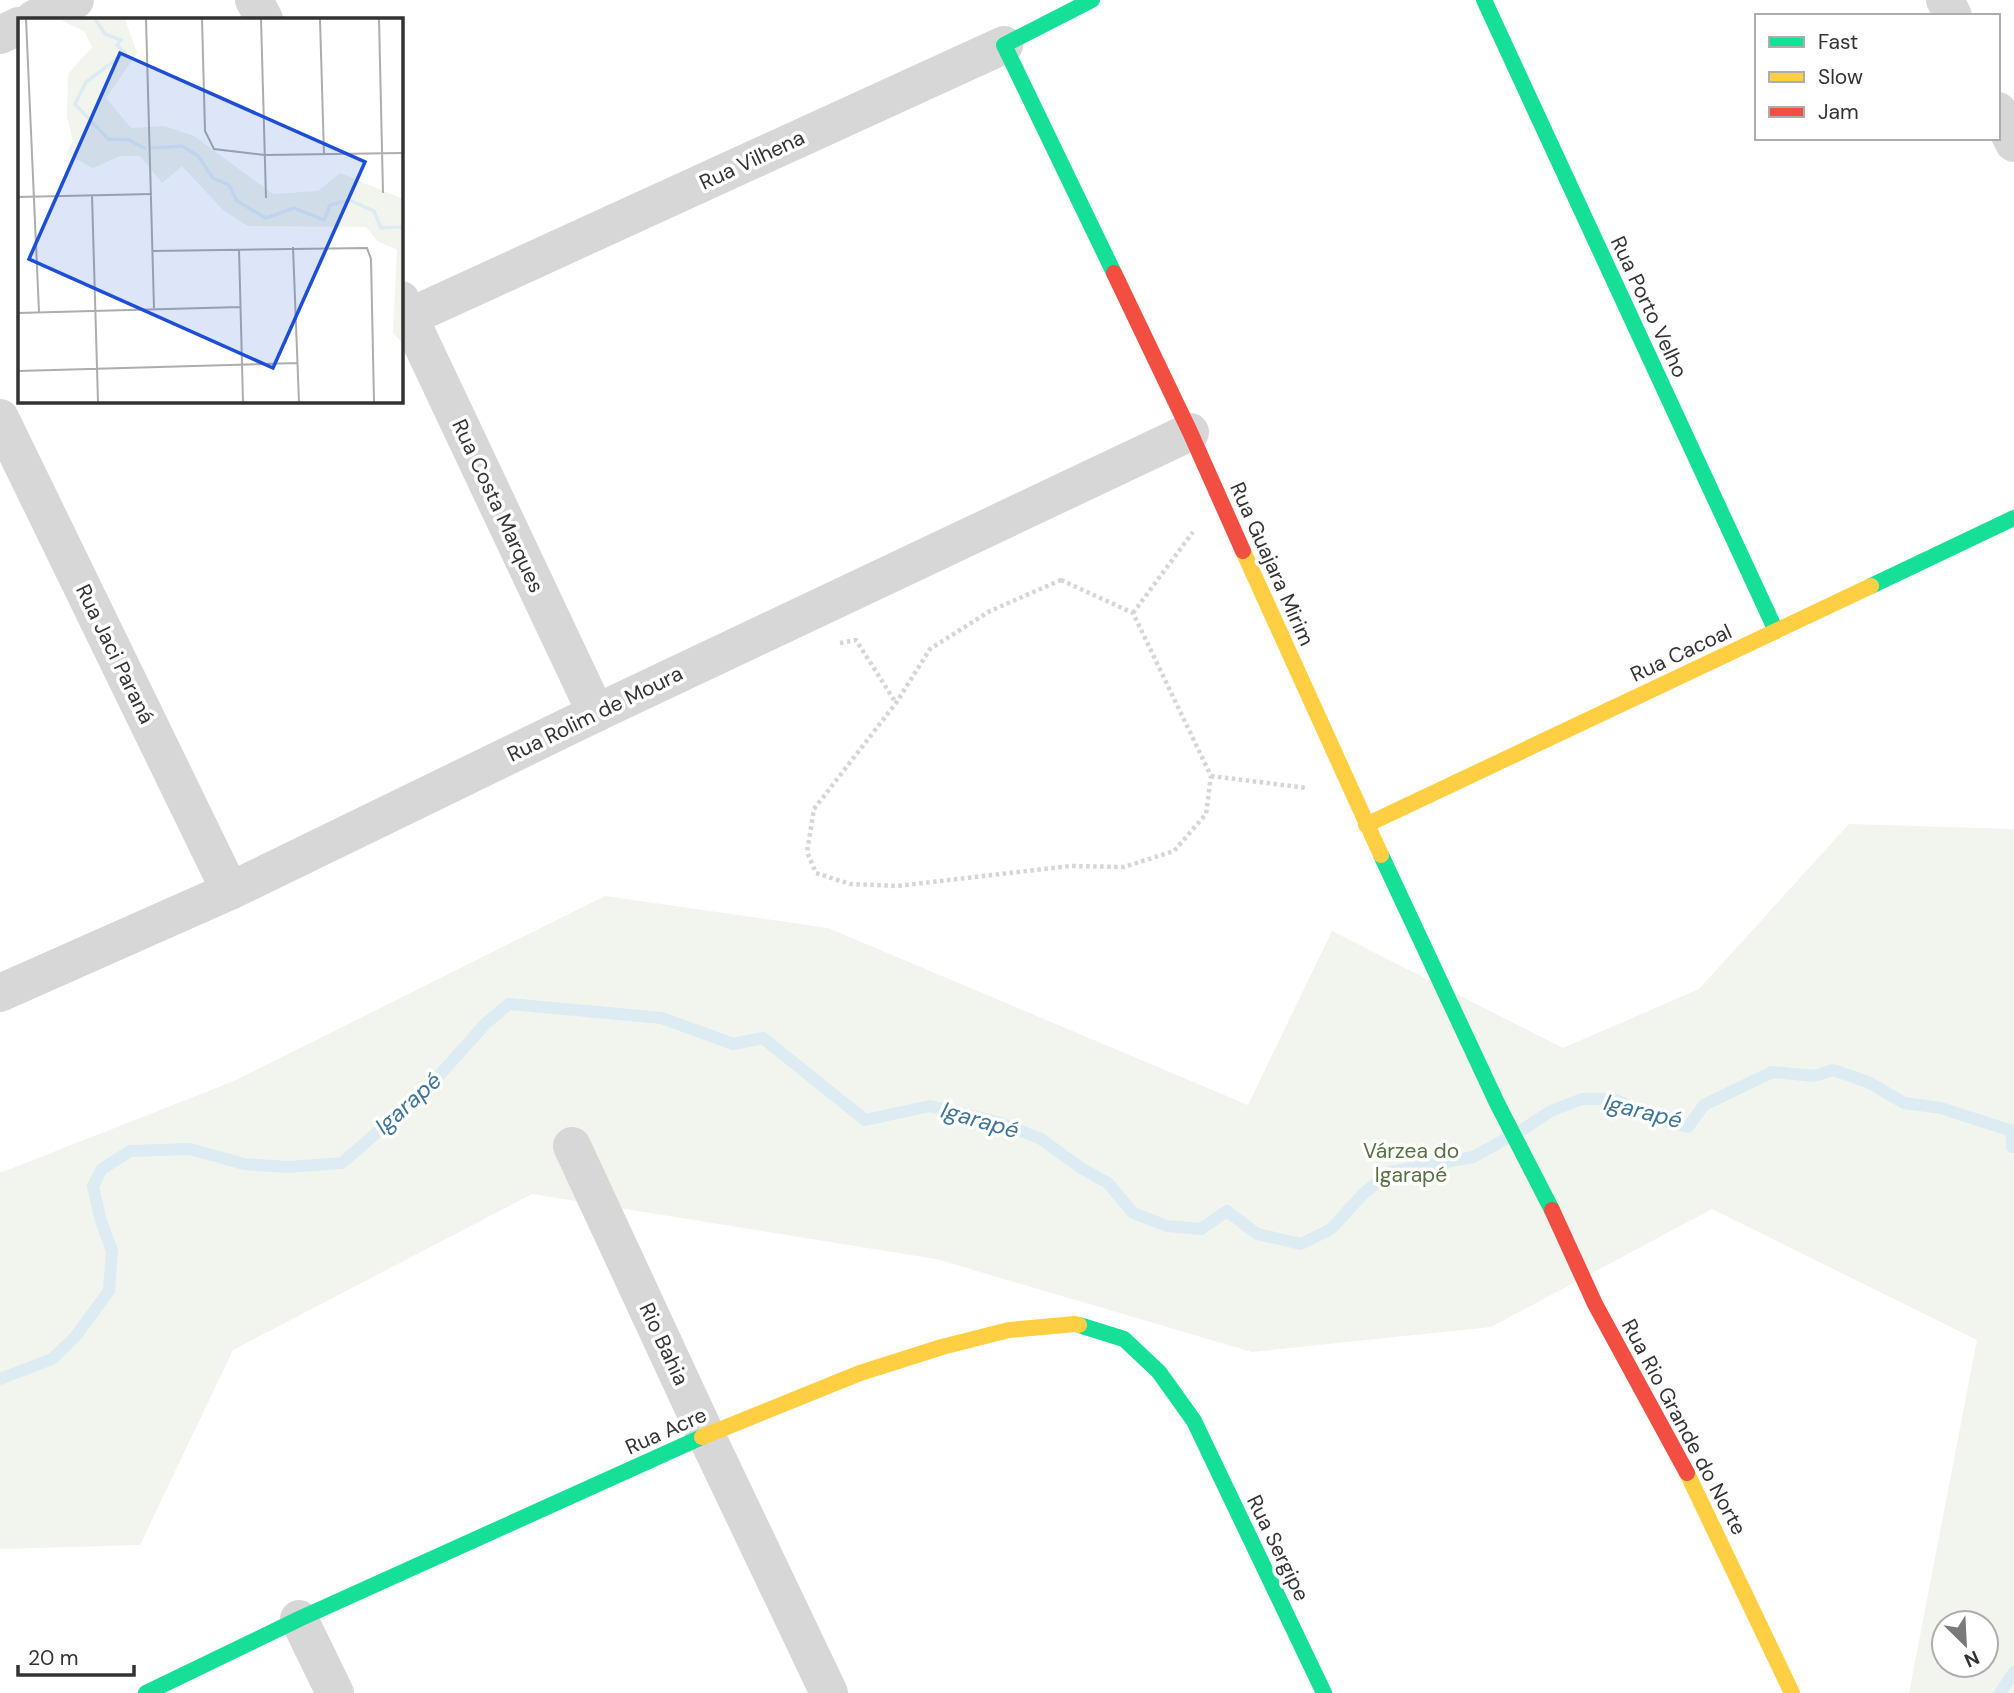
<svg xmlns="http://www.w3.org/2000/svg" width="2014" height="1693" viewBox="0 0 2014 1693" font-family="'DM Sans',sans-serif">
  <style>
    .green { fill: #f1f5ed; fill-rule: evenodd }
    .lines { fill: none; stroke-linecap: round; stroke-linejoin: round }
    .stream { stroke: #ddebf3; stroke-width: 12 }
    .path { stroke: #d6d6d6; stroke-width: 4.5; stroke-dasharray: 3.5 3.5; stroke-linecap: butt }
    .street { stroke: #d7d7d7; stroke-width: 38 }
    .fast { stroke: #16e098; stroke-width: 16 }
    .slow { stroke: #ffcf43; stroke-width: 16 }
    .jam { stroke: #f24e42; stroke-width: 16 }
    .labels { text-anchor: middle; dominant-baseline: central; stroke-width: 7; stroke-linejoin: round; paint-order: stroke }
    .street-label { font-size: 21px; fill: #333; stroke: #fff }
    .park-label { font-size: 21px; fill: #56703f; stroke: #fff }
    .water-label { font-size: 23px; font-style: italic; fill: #3f7597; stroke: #fff }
    .inset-river { fill: none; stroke: #ddebf3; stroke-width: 3.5 }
    .inset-road { fill: none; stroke: #adadad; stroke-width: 2 }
    .view { fill: #1d4ed8; fill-opacity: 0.15; stroke: #1d4ed8; stroke-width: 3.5 }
    .inset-edge { fill: none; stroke: #333; stroke-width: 3.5 }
  </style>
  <rect width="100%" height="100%" fill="#fff"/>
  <!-- green -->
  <path class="green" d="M1849 824 2014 829V1693H1909L1977 1340 1712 1209 1491 1327 1252 1352 936 1259 532 1194 233 1350 140 1545 0 1549V1173L234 1081 605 896 828 928 1248 1105 1332 931 1563 1048 1699 989ZM1944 1623H1986V1665H1944Z"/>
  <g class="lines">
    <!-- stream -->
    <g class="stream">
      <path d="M0 1379 52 1359 75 1337 109 1291 112 1251 100 1218 93 1186 102 1169 130 1151 190 1149 244 1164 288 1167 342 1163 429 1087 486 1023 509 1004 662 1018 733 1044 763 1038 865 1120 930 1106 998 1122 1041 1139 1081 1168 1108 1183 1133 1213 1167 1226 1201 1229 1227 1211 1257 1234 1301 1244 1331 1229 1363 1194 1390 1172 1473 1157 1522 1130 1551 1111 1582 1099H1613L1661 1120 1688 1127 1704 1105 1772 1072 1814 1076 1833 1070 1868 1082 1904 1103 1941 1108 2012 1131V1147H2014"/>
      <path d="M2000 1693 2014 1672"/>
    </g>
    <!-- path -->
    <g class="path">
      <path d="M1061 580 1133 613 1211 776 1206 814 1174 851 1124 867 1070 866 897 886 850 884 816 873 807 852 814 809 896 703 930 649 990 611Z"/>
      <path d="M1133 613 1193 532"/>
      <path d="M840 643 856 640 896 703"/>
      <path d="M1211 776 1307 788"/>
    </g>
    <!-- street -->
    <g class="street">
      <path d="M254 0 264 19"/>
      <path d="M1945 0 1953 16"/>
      <path d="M34 19 75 0"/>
      <path d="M0 35 19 26"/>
      <path d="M1998 111 2014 143"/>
      <path d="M401 300 596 713"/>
      <path d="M409 317 1004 45"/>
      <path d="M0 418 230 891"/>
      <path d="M0 993 230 891 596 713 1190 432"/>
      <path d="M572 1146 706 1435 829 1693"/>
      <path d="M299 1619 335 1693"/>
    </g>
    <!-- fast -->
    <g class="fast">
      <path d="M1092 0 1004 45 1114 273"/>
      <path d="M1484 0 1776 631"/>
      <path d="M1871 586 2014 518"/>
      <path d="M1381 855 1497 1103 1552 1210"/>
      <path d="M1079 1325 1124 1339 1159 1372 1194 1421 1324 1693"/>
      <path d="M146 1693 299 1619 702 1437"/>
    </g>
    <!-- slow -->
    <g class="slow">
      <path d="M1243 551 1381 855"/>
      <path d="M1366 825 1871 586"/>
      <path d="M702 1437 860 1373 942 1347 1009 1330 1075 1324 1079 1325"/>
      <path d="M1687 1473 1792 1693"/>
    </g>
    <!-- jam -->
    <g class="jam">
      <path d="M1114 273 1190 432 1243 551"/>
      <path d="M1552 1210 1595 1304 1687 1473"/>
    </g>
  </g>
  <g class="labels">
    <!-- street labels -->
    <g class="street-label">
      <text transform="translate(752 160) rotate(-25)">Rua Vilhena</text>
      <text transform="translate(1649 307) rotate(65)">Rua Porto Velho</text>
      <text transform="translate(498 506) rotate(65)">Rua Costa Marques</text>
      <text transform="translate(1272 564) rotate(66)">Rua Guajara Mirim</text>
      <text transform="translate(1681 653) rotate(-25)">Rua Cacoal</text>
      <text transform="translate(115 654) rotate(64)">Rua Jaci Paraná</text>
      <text transform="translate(595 714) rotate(-26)">Rua Rolim de Moura</text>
      <text transform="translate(664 1344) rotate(65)">Rio Bahia</text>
      <text transform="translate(1684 1427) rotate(62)">Rua Rio Grande do Norte</text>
      <text transform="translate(666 1431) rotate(-24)">Rua Acre</text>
      <text transform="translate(1278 1548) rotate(64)">Rua Sergipe</text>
    </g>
    <!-- park labels -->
    <g class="park-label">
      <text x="1411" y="1151">Várzea do<tspan x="1411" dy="24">Igarapé</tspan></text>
    </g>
    <!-- water labels -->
    <g class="water-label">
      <text transform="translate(408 1103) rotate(-42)">Igarapé</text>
      <text transform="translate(1643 1111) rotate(14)">Igarapé</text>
      <text transform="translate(980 1120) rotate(16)">Igarapé</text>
    </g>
  </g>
  <!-- overview -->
  <g transform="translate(18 18)">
    <rect width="385" height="385" fill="#fff"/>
    <path d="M40 1H107L119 35 88 80 113 110 146 108 176 118 255 176 300 173 322 155 385 181V326L375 315 379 232 359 223 348 209 230 208 205 192 164 148 144 165 122 138H102L75 150 48 136 55 123 49 99 50 56 74 29 66 13Z" fill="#f1f5ed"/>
    <path class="inset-river" d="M77 1 87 16 103 22 99 27 107 35 68 64 57 86 90 121 111 122 128 131M133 130 164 128 180 138 195 160 211 167 219 183 248 200 276 190 306 202 312 187 331 182 356 193 363 210 385 209"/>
    <path class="inset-road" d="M8 1 21 294M128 1 136 290M184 1 187 113 196 131 247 137 385 135M243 1 248 180M302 1 306 137M361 1 365 175M74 177 80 384M0 179 134 176M275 229 281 384M221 231 225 384M134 233 349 230 353 241 356 384M0 295 223 289M0 353 279 345"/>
    <path class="view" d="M102 35 347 144 255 350 11 241Z"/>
    <rect width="385" height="385" class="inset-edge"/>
  </g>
  <!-- legend -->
  <rect x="1755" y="14" width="245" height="126" fill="#ffffff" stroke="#adadad" stroke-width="2"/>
  <rect x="1769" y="37" width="35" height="10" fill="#16e098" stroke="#adadad" stroke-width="2"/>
  <text x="1818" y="49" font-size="21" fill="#333333">Fast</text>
  <rect x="1769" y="72" width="35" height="10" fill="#ffcf43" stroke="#adadad" stroke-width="2"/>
  <text x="1818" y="84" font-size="21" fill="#333333">Slow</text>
  <rect x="1769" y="107" width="35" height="10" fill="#f24e42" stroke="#adadad" stroke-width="2"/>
  <text x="1818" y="119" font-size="21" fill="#333333">Jam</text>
  <!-- north arrow -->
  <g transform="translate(1965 1644) rotate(156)"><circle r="33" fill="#ffffff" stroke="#adadad" stroke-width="2"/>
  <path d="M0-5L12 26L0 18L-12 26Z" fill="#7a7a7a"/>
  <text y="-10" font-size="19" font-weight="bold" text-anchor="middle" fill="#333333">N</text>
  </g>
  <!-- scale -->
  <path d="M18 1665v10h116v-10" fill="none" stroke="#333333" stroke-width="3.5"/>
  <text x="28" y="1665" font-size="21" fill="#333333" stroke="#ffffff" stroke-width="5" paint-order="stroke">20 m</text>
</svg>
